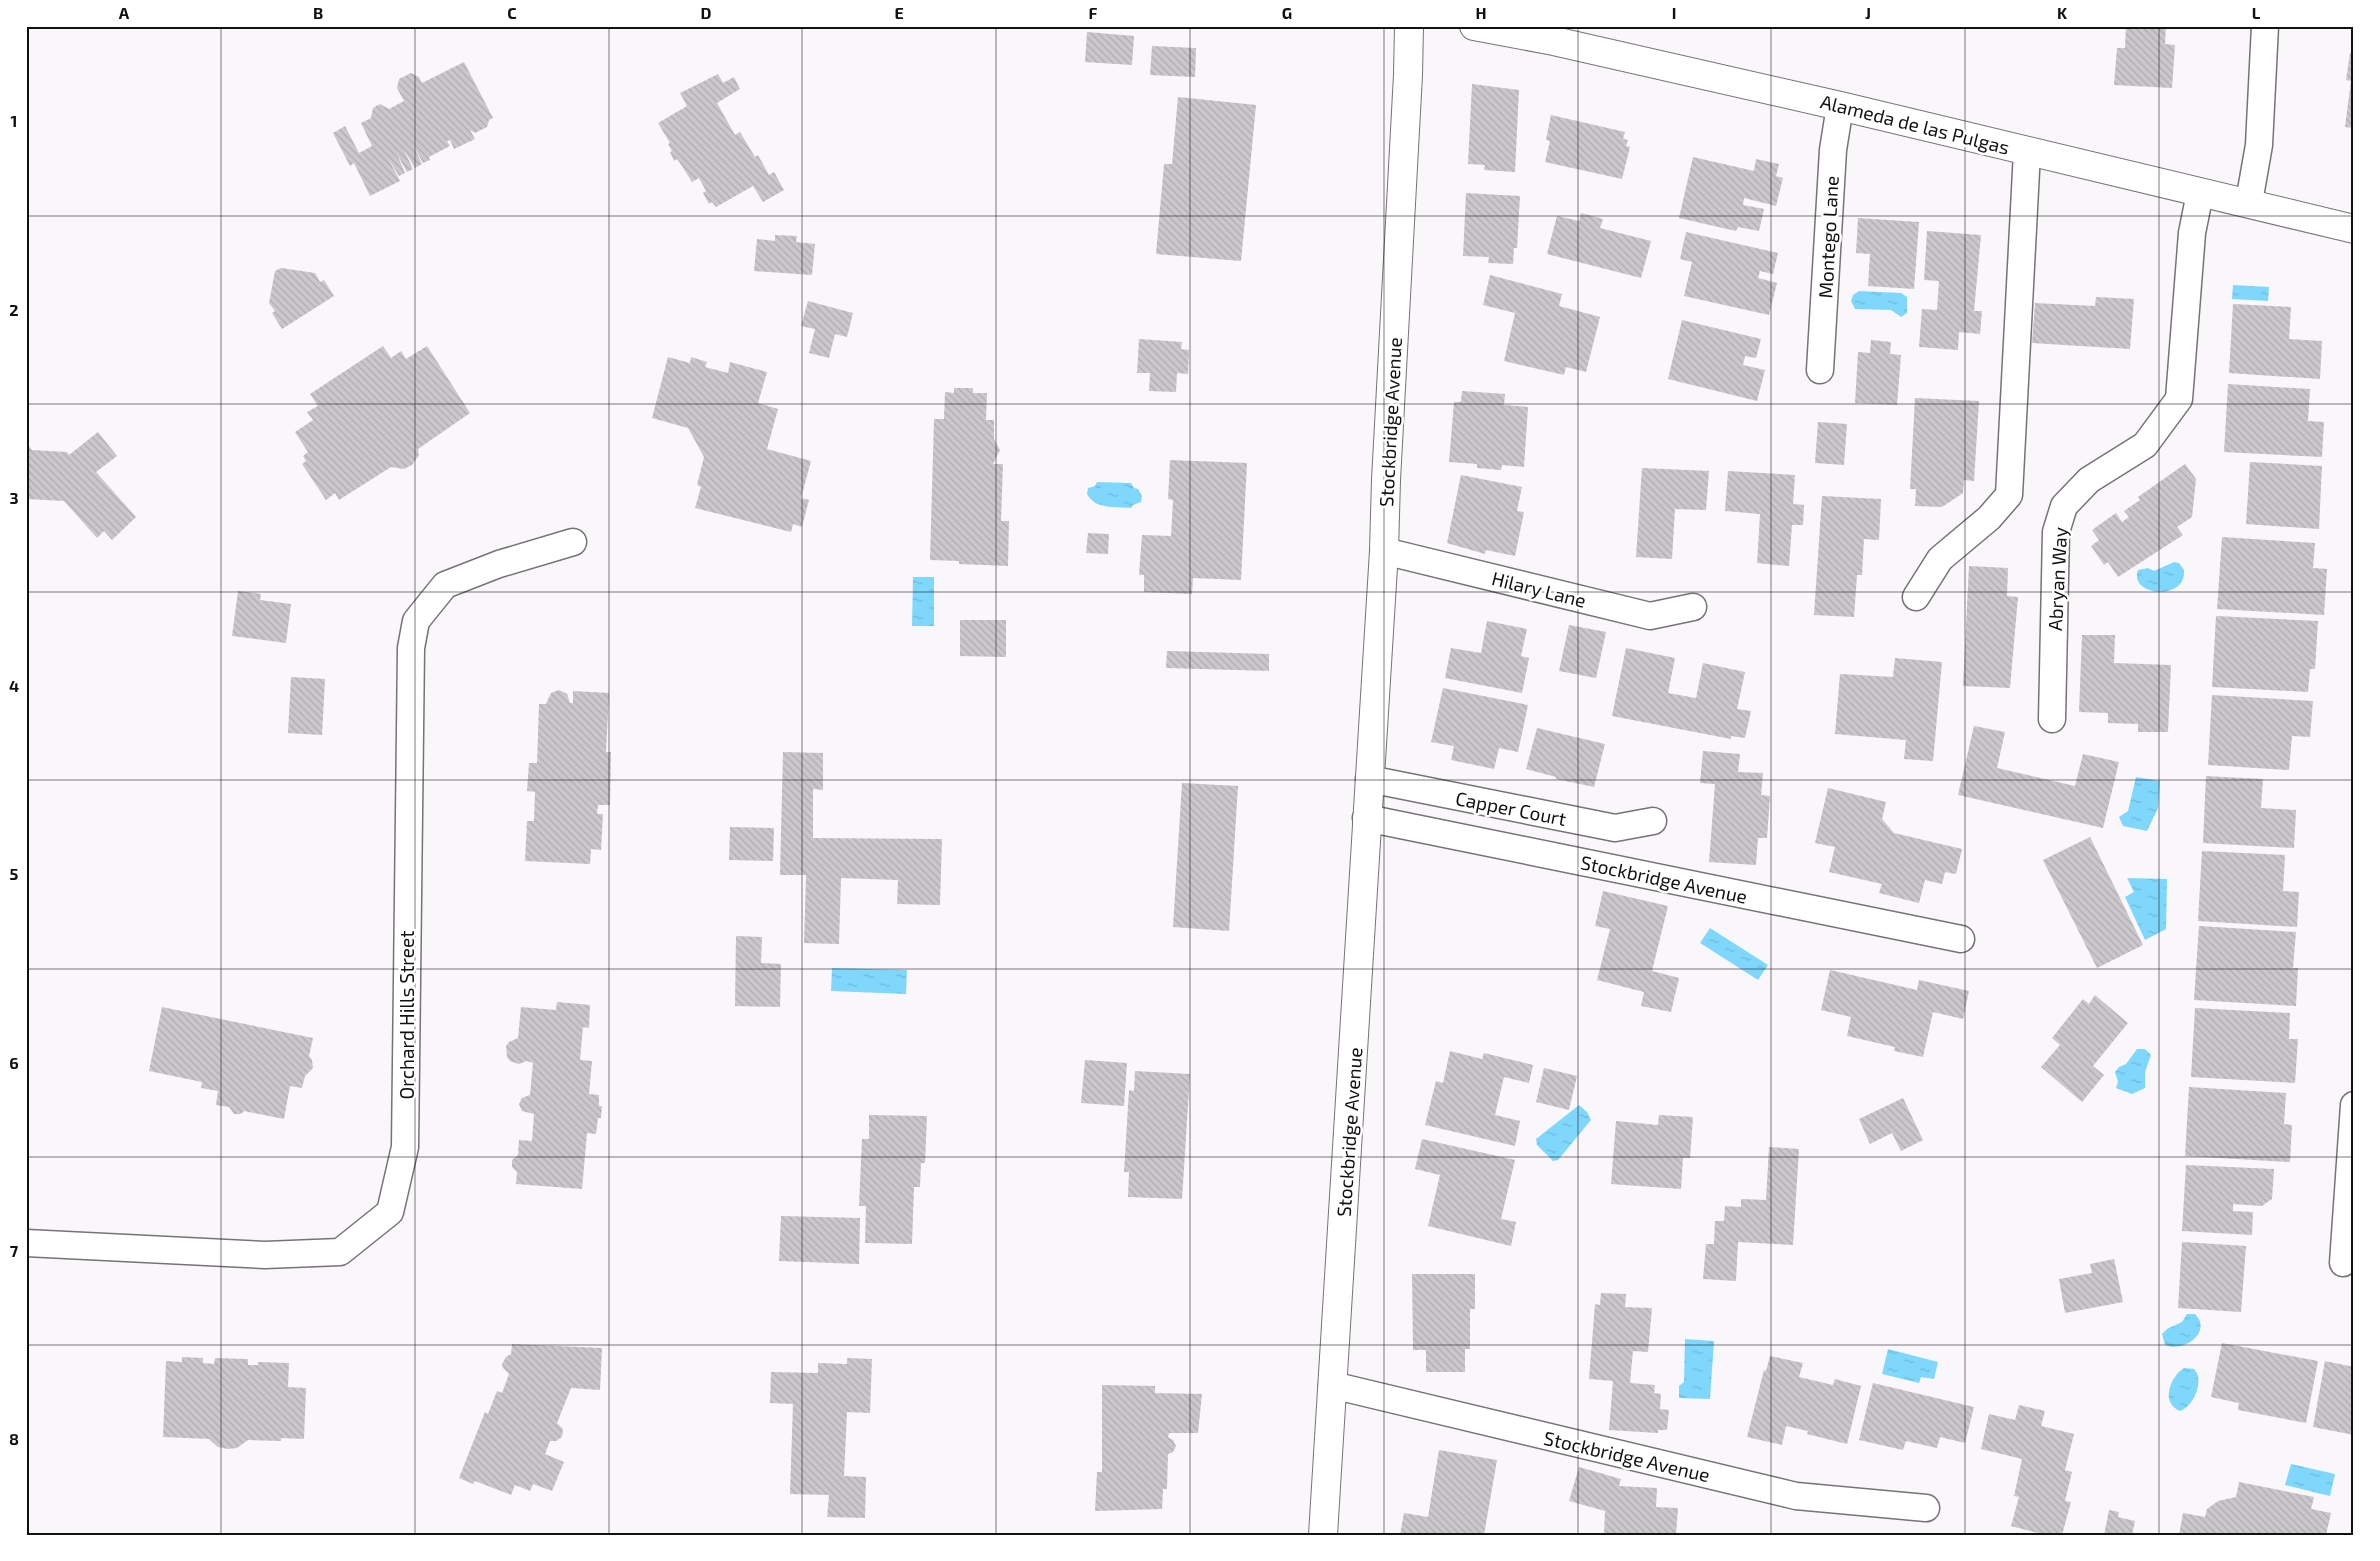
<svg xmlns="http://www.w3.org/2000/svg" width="2380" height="1561" viewBox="0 0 2380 1561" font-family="'Exo 2',sans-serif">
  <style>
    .water { fill: url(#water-ripples) }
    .building { fill: url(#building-back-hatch) }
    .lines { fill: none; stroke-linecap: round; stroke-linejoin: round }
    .minor-casing { stroke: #767376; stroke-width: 29 }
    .tertiary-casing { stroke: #767376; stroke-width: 30 }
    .secondary-casing { stroke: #767376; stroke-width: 30 }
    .minor { stroke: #fff; stroke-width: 26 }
    .tertiary { stroke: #fff; stroke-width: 28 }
    .secondary { stroke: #fff; stroke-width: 28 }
    .grid { fill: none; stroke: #121112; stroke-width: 1; stroke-opacity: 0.55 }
    .labels { text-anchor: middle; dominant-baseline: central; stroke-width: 5; stroke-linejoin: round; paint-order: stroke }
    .street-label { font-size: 19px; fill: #121112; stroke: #fff }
    .neatline { fill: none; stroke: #121112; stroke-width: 2 }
    .grid-label { font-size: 16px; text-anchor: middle; font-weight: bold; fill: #121112 }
  </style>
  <defs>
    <pattern id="water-ripples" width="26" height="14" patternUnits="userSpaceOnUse" patternTransform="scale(1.25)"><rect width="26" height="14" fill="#7fd8fc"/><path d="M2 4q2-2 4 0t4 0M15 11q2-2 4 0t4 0" fill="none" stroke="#6db8d7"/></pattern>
    <pattern id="building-back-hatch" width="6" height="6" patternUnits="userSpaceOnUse" patternTransform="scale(1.25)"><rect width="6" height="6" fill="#cbc8cc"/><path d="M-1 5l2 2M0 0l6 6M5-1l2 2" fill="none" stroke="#adabae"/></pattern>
  </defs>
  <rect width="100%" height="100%" fill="#faf7fb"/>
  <!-- water -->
  <g class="water">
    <path d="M2233 285 2269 287 2268 301 2232 299Z"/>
    <path d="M1859 291 1901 293 1907 297V313L1901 317 1891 310 1855 309 1851 301 1853 295Z"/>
    <path d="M1097 482 1131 483 1134 488 1138 489 1142 496 1141 502 1133 505 1131 508C1114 507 1095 509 1087 494L1088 488 1095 486Z"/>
    <path d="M2174 562 2179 563 2184 570C2187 602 2128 596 2138 570L2148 568 2154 571Z"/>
    <path d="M913 577H934V626H912Z"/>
    <path d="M2136 777 2160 781 2158 808 2147 831 2123 826 2119 817 2128 811Z"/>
    <path d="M2127 878 2167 879 2166 929 2145 940 2125 897 2134 892Z"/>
    <path d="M1710 928 1768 965 1758 980 1700 943Z"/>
    <path d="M832 968 907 970 906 994 831 991Z"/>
    <path d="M2137 1049H2145L2151 1055 2145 1072V1088L2132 1094 2116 1088 2118 1082 2115 1072 2119 1067 2126 1064Z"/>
    <path d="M1579 1105 1587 1112 1591 1120 1558 1160 1553 1161 1537 1145 1536 1139Z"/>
    <path d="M2187 1314H2195C2213 1332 2184 1353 2165 1345L2162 1334 2167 1329 2182 1322Z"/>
    <path d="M1685 1339 1714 1341 1710 1399 1679 1398V1386L1684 1382Z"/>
    <path d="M1888 1349 1938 1362 1934 1379 1921 1377 1919 1383 1882 1374Z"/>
    <path d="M2184 1368 2194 1369C2205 1380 2194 1406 2180 1411 2160 1403 2170 1377 2184 1368Z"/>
    <path d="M2291 1464 2335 1474 2330 1496 2285 1485Z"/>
  </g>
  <!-- building -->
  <g class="building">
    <path d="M2126 26H2166L2165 44 2175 45 2172 88 2114 85 2117 48H2125Z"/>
    <path d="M1087 32 1134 36 1132 65 1085 62Z"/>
    <path d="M1152 46 1196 48 1195 77 1150 75Z"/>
    <path d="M2350 53 2354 54V128L2345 127 2351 81 2346 80Z"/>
    <path d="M464 62 493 118 489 120 487 127 475 133 470 130 475 139 454 149 450 140 447 141 450 146 429 157 430 160 423 163 413 145 422 164 415 168 404 150 413 169 407 172 397 154 405 173 399 176 388 158 400 181 370 196 354 163 350 166 333 133 345 126 359 153 372 146 361 123 371 118 373 108 380 104 389 109 404 101 397 88 399 79 411 73 419 77 422 83Z"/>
    <path d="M718 74 723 83 734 77 740 89 717 103 735 135 740 132 755 157 758 155 769 175 774 172 784 190 763 202 753 186 716 207 712 202 709 204 703 193 706 191 699 178 692 182 682 166 677 159 674 161 670 152 672 151 668 144 670 143 658 123 687 106 680 93Z"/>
    <path d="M1472 84 1519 90 1515 172 1484 170 1485 165 1468 164Z"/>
    <path d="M1178 97 1256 105 1241 261 1156 254 1164 164H1172Z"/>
    <path d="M1551 115 1625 132 1623 139 1628 140 1626 146 1630 147 1622 179 1545 162 1550 141 1546 140Z"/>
    <path d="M1693 157 1754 171 1756 159 1779 164 1776 176 1783 178 1776 206 1744 198 1743 205 1764 209 1759 231 1738 227 1736 231 1679 218Z"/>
    <path d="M1466 193 1520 196 1517 248H1514L1513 264 1488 263 1489 257 1463 256Z"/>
    <path d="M1581 213 1603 219 1600 228 1651 241 1641 278 1547 254 1557 216 1579 221Z"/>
    <path d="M1858 218 1919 222 1914 289 1868 286 1870 254 1856 253Z"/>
    <path d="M1927 231 1981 235 1974 311H1982L1980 334 1959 332 1958 350 1919 347 1922 309 1937 310 1939 281 1924 280Z"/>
    <path d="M1686 232 1778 253 1773 274 1760 271 1758 278 1777 283 1769 315 1684 296 1692 262 1680 259Z"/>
    <path d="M775 235 797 236 796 242 815 244 812 275 754 271 757 239 775 241Z"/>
    <path d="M281 268 315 273 320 282 324 280 334 296 282 329 272 313 275 311 269 303 275 271Z"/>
    <path d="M1490 275 1562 294 1559 306 1600 317 1586 372 1566 367 1564 375 1504 361 1515 313 1483 305Z"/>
    <path d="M2096 297 2134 299 2130 349 2032 343 2035 303 2095 306Z"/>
    <path d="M808 301 853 313 847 337 835 334 829 358 809 353 815 329 801 326Z"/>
    <path d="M2233 304 2291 307 2289 339 2322 341 2320 379 2229 373Z"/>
    <path d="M1682 320 1761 339 1756 358 1745 356 1743 365 1765 370 1757 401 1668 379Z"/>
    <path d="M1139 339 1182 342 1181 349 1189 350 1188 374 1177 373 1176 392 1149 391 1150 373H1137Z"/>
    <path d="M1871 340 1891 342 1890 354 1901 355 1897 405 1855 403 1858 352 1870 353Z"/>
    <path d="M383 346 391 358 401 351 406 359 427 346 470 413 418 449 419 455 412 465 404 469 391 467 339 500 335 493 326 500 302 464 306 461 303 456 308 452 295 432 313 420 307 412 318 406 310 394Z"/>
    <path d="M668 357 690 363 691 357 707 362 705 367 728 373 730 362 767 372 758 403 778 409 767 449 811 461 801 498 809 500 802 527 793 524 791 532 695 508 701 487 697 485 704 457 688 428 652 418Z"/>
    <path d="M2228 384 2310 389 2308 421 2324 422 2322 457 2224 452Z"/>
    <path d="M954 388H973V393H987L986 420H994V439L1000 450 993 464H1003L1001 521H1009L1008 566 959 564V561L930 560 934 419H944L945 392 954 393Z"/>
    <path d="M1462 391 1505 394 1504 405 1528 407 1524 467 1502 465 1501 470 1477 468V464L1449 462 1454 402H1461Z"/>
    <path d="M1915 398 1979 401 1974 481 1964 480 1963 493 1942 507 1915 506 1916 489H1910Z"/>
    <path d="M1818 422 1847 424 1844 465 1815 463Z"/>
    <path d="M98 432 117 456 96 472 136 517 112 540 104 531 97 538 64 501 26 499V443L32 450 67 452 69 455Z"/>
    <path d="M1170 460 1247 463 1241 580 1193 578 1192 594 1144 592V575H1139L1142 535 1171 536 1173 500 1168 499Z"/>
    <path d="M2250 462 2322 466 2319 529 2246 524Z"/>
    <path d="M2185 464 2196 479 2192 517 2177 527 2183 535 2118 577 2108 562 2104 565 2091 546 2099 540 2092 530 2116 513 2122 522 2129 517 2124 511 2140 500 2138 497Z"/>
    <path d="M1642 468 1709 471 1706 510 1675 509 1672 559 1636 557Z"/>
    <path d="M1728 471 1795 475 1793 504 1804 505 1803 525H1792L1789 566 1757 563 1760 514 1725 511Z"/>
    <path d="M1461 475 1522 487 1517 511 1524 512 1515 556 1486 550 1485 554 1447 543Z"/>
    <path d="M1822 496 1881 499 1879 540 1864 539 1862 575H1857L1854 617 1814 615Z"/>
    <path d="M1088 533 1109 534 1108 554 1086 553Z"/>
    <path d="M2222 537 2315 543 2313 568 2327 569 2324 615 2217 609Z"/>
    <path d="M1969 566 2008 568 2007 596 2018 597 2010 688 1963 686Z"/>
    <path d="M238 591 261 594 260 600 291 604 286 643 232 636Z"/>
    <path d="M2216 616 2318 621 2315 669H2310L2308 692 2212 687Z"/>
    <path d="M960 620H1006V657L960 656Z"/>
    <path d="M1487 621 1527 629 1521 656 1529 658 1522 693 1445 678 1451 648 1481 653Z"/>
    <path d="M1569 625 1606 632 1596 678 1559 671Z"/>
    <path d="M2082 635H2115L2114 663 2171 665 2168 732H2138V724L2108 723V713L2079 712Z"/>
    <path d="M1626 648 1675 658 1668 693 1696 698 1703 663 1745 672 1737 709 1751 711 1745 738 1731 736V739L1612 716Z"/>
    <path d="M1167 651 1269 654V671L1166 668Z"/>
    <path d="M1895 658 1942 662 1933 761 1904 759 1906 740 1835 734 1840 674 1893 677Z"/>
    <path d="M291 677 325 679 322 735 288 733Z"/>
    <path d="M1443 688 1528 705 1518 752 1499 748 1494 769 1451 760 1454 746 1431 742Z"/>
    <path d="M559 690 567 694 570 703H573V691L609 693 606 752H611L610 805H598L597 814H603L601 850 591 849 590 864 525 861 527 821H534L535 792 527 791 529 763H537L539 704H546L551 693Z"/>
    <path d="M2212 695 2313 701 2310 737 2292 736 2289 770 2208 765Z"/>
    <path d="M1974 726 2005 732 1997 768 2075 786 2083 754 2119 762 2103 828 1958 795Z"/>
    <path d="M1537 728 1605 744 1594 787 1556 779V777L1526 769Z"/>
    <path d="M1703 751 1740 754 1738 772 1763 773 1761 795 1770 796 1767 838H1758L1756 865 1709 862 1715 784 1700 783Z"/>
    <path d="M783 752 823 753V790L813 789V838L942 839 940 905 897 904 898 880 841 878 839 944 804 943 806 875H780Z"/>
    <path d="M2206 776 2263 779 2261 808 2296 810 2294 848 2203 843Z"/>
    <path d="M1182 783 1238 786 1229 931 1173 927Z"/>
    <path d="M1828 788 1886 802 1882 819 1894 833 1962 849 1956 874 1945 872 1942 884 1925 880 1919 903 1879 893 1882 884 1829 872 1835 847 1815 843Z"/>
    <path d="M730 827 774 828 773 861 729 860Z"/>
    <path d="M2090 837 2143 945 2097 968 2043 860Z"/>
    <path d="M2202 851 2285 855 2283 891 2299 892 2297 927 2198 921Z"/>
    <path d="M1603 891 1668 906 1652 971 1679 978 1671 1012 1641 1006 1644 992 1597 980 1610 929 1595 926Z"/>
    <path d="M2199 926 2296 932 2293 968H2298L2296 1006 2194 1000Z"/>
    <path d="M736 936 762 937 761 963 781 964 780 1007 735 1006Z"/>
    <path d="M1830 970 1917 990 1919 980 1969 991 1963 1019 1933 1012 1923 1057 1894 1051 1895 1047 1847 1036 1851 1017 1821 1010Z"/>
    <path d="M2095 995 2128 1023 2093 1066 2104 1075 2082 1102 2041 1067 2060 1045 2052 1038 2083 999 2089 1004Z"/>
    <path d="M557 1002 590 1005 589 1028 583 1027 580 1060 592 1061 589 1094 599 1095V1106H602L601 1118H598L596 1134 587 1133 582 1189 516 1184 517 1172 512 1167V1160L518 1155 519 1140 532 1141 534 1114 522 1111 519 1104 522 1098 530 1095 533 1063 527 1061 519 1064 510 1061 507 1057 506 1046 509 1042 518 1038 521 1007 556 1010Z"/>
    <path d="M162 1007 313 1038 309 1056 312 1060 313 1068 305 1076 302 1088 290 1086 284 1119 244 1111 241 1114H234L229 1107 216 1105 218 1091 201 1088 202 1082 149 1071Z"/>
    <path d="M2195 1008 2290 1013 2289 1039H2298L2295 1083 2191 1077Z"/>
    <path d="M1450 1051 1482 1059 1484 1053 1533 1065 1529 1083 1504 1077 1495 1115 1520 1121 1515 1146 1425 1125 1436 1081 1443 1083Z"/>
    <path d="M1085 1060 1127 1063 1124 1106 1081 1103Z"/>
    <path d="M1544 1068 1577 1076 1569 1110 1536 1102Z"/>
    <path d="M1135 1071 1190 1074 1182 1199 1128 1197 1129 1172H1124L1129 1090 1134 1091Z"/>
    <path d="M2189 1087 2286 1093 2284 1124 2292 1125 2290 1162 2185 1156Z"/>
    <path d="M1903 1098 1923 1140 1901 1151 1892 1133 1870 1144 1859 1119Z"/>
    <path d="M869 1115 927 1116 925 1163H921L920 1187H914L912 1244 865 1243 866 1206H859L862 1139H869Z"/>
    <path d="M1659 1115 1693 1117 1690 1158H1683L1681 1189 1611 1184 1616 1121 1658 1125Z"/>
    <path d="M1422 1139 1515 1160 1501 1219 1516 1222 1511 1246 1428 1226 1440 1175 1415 1169Z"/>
    <path d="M1769 1147 1799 1149 1793 1245 1738 1242 1736 1281 1703 1279 1706 1244H1714L1715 1221H1724L1725 1206 1741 1207V1199L1766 1200Z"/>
    <path d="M2186 1165 2274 1169 2272 1199 2262 1206 2233 1204V1211L2253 1212 2252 1235 2182 1231Z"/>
    <path d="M781 1216 860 1218 859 1264 779 1261Z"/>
    <path d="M2182 1242 2246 1246 2241 1312 2178 1308Z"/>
    <path d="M2114 1259 2123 1302 2065 1313 2059 1279 2092 1273 2090 1264Z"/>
    <path d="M1412 1274H1475V1309H1470V1349H1465V1372H1426V1350H1413Z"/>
    <path d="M1601 1293 1626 1294 1625 1307 1652 1308 1648 1352 1633 1351 1630 1383 1655 1385 1654 1393 1661 1394 1660 1409 1669 1410 1667 1430H1658V1433L1609 1430 1613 1381 1589 1379 1595 1304 1600 1305Z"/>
    <path d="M2222 1343 2318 1361 2306 1423 2238 1410 2239 1403 2211 1397Z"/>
    <path d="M512 1344 602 1348 600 1390 571 1388 557 1423 563 1429 562 1437 556 1441H550L545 1454 564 1462 552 1491 533 1484 530 1491 515 1485 511 1495 475 1481 473 1484 459 1478 485 1412 488 1414 497 1391 502 1393 509 1374 503 1368 502 1364 506 1357 511 1354Z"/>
    <path d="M1770 1356 1803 1363 1799 1377 1833 1385 1835 1379 1861 1386 1847 1444 1807 1434 1808 1431 1786 1426 1782 1445 1747 1437 1764 1370 1766 1371Z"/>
    <path d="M182 1357 203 1358V1363L214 1364 215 1358 248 1359V1365H258V1362L289 1363 288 1387 306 1388 304 1439 281 1438V1441L248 1440 237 1448 228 1449 218 1447 209 1439 163 1437 166 1361 182 1362Z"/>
    <path d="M847 1358 872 1359 870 1413 847 1412 844 1476 866 1477 865 1518 827 1517 829 1495 790 1494 793 1404 770 1403 771 1372 818 1373V1363L847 1364Z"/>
    <path d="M2325 1361 2354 1367V1435L2313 1427Z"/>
    <path d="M1873 1383 1974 1407 1965 1443 1940 1437 1937 1448 1906 1441 1903 1450 1859 1440Z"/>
    <path d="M1102 1385 1155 1386V1393L1202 1394 1198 1433H1169L1168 1437 1173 1440 1176 1446 1173 1452 1168 1454 1167 1489H1163L1162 1509 1095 1511 1097 1472H1102Z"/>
    <path d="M2019 1405 2045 1411 2041 1426 2074 1434 2065 1470 2072 1472 2065 1501 2071 1502 2062 1535H2046L2011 1526 2019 1497 2014 1496 2022 1459 1981 1449 1989 1414 2015 1420Z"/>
    <path d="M1439 1450 1497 1460 1484 1535H1400L1404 1513 1428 1517Z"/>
    <path d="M1579 1467 1621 1479 1619 1486 1657 1488 1656 1507 1678 1508 1676 1535H1604L1605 1511 1569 1501Z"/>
    <path d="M2239 1482 2314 1497 2311 1509 2331 1513 2326 1535H2179L2183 1513 2205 1517 2207 1509 2218 1501 2236 1497Z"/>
    <path d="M2109 1510 2119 1512 2118 1517 2135 1521 2132 1535H2104Z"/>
  </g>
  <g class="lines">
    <defs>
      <g id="minor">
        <path d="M2249 202 2259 145 2265 26"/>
        <path d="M1820 370 1833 150 1840 106"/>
        <path d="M1384 551 1650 616 1693 607"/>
        <path d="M1916 597 1940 559 1989 518 2009 495 2027 152"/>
        <path d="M2052 719 2056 532 2064 506 2089 480 2145 445 2179 399 2192 233 2200 193"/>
        <path d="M1369 779 1615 828 1653 821"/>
        <path d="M1366 818 1961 939"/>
        <path d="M26 1243 265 1255 340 1252 390 1212 405 1147 411 648 416 621 445 585 499 564 573 542"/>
        <path d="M2343 1263 2354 1105"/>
        <path d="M1332 1385 1796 1496 1926 1508"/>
      </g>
      <path id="tertiary" d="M1323 1535 1384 551 1386 480 1408 75 1409 26"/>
      <path id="secondary" d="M1474 26 1554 41 1840 106 2354 229"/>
    </defs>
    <!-- minor casing -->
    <use href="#minor" class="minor-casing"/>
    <!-- tertiary casing -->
    <use href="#tertiary" class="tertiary-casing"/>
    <!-- secondary casing -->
    <use href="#secondary" class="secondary-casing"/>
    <!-- minor -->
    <use href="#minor" class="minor"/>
    <!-- tertiary -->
    <use href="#tertiary" class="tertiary"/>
    <!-- secondary -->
    <use href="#secondary" class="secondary"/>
  </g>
  <!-- grid -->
  <path class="grid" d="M221 26V1535M415 26V1535M609 26V1535M802 26V1535M996 26V1535M1190 26V1535M1384 26V1535M1578 26V1535M1771 26V1535M1965 26V1535M2159 26V1535M26 216H2354M26 404H2354M26 592H2354M26 780H2354M26 969H2354M26 1157H2354M26 1345H2354"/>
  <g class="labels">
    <!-- street labels -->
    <g class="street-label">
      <text transform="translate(1915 124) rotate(14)">Alameda de las Pulgas</text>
      <text transform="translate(1828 237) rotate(-87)">Montego Lane</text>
      <text transform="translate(1390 422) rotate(-87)">Stockbridge Avenue</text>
      <text transform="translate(2057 579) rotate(-87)">Abryan Way</text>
      <text transform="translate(1539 589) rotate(14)">Hilary Lane</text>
      <text transform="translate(1511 808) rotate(11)">Capper Court</text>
      <text transform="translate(1664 879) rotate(12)">Stockbridge Avenue</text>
      <text transform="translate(406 1015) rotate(-90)">Orchard Hills Street</text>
      <text transform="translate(1349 1132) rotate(-86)">Stockbridge Avenue</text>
      <text transform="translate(1627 1456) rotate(13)">Stockbridge Avenue</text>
    </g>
  </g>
  <!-- border -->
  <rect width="2380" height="1561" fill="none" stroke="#ffffff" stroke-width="55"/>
  <rect x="28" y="28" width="2324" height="1506" class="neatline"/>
  <g class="grid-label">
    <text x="124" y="19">A</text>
    <text x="318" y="19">B</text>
    <text x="512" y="19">C</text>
    <text x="706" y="19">D</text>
    <text x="899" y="19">E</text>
    <text x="1093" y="19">F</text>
    <text x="1287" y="19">G</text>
    <text x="1481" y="19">H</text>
    <text x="1674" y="19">I</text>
    <text x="1868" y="19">J</text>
    <text x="2062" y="19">K</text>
    <text x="2256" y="19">L</text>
    <text x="14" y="127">1</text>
    <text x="14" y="316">2</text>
    <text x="14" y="504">3</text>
    <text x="14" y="692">4</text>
    <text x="14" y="880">5</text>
    <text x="14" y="1069">6</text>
    <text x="14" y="1257">7</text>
    <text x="14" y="1445">8</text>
  </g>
</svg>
